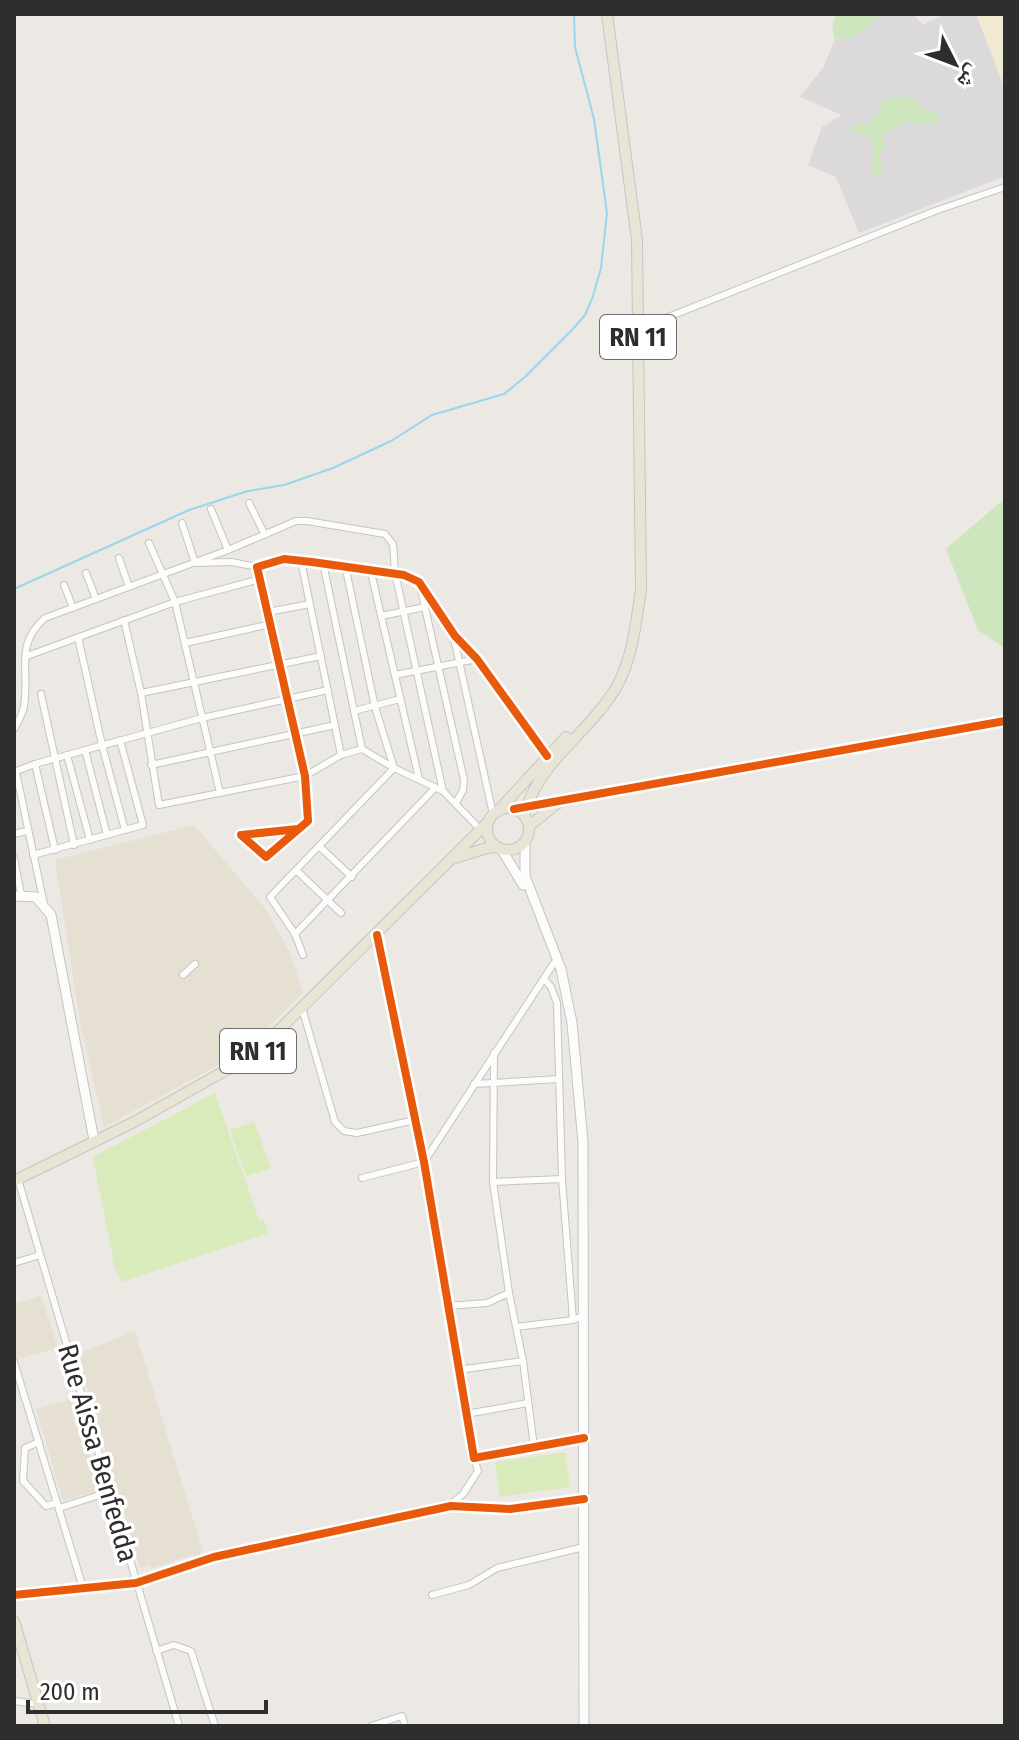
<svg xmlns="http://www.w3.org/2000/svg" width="1019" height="1740" viewBox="0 0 1019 1740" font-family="'Fira Sans Condensed','Noto Naskh Arabic',sans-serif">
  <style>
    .industrial { fill: #dcd9db }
    .education { fill: #e6e0d3 }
    .green { fill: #cee6be }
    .sand { fill: #f0ead3 }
    .pitch { fill: #d9eabb }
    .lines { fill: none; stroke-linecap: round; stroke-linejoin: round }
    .stream { stroke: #99d6ec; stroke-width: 2 }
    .street-casing { stroke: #c5c4c5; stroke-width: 8 }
    .secondary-casing { stroke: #c5c4c5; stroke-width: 11 }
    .primary-casing { stroke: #c6c5c4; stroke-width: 12 }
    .street { stroke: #fcfcfb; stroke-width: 6 }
    .secondary { stroke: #fcfcfb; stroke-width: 9 }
    .primary { stroke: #e8e4d6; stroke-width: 10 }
    .cycleway-casing { stroke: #fff; stroke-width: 13 }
    .cycleway { stroke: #e8590c; stroke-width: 8 }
    .labels { text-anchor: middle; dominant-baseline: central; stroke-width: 7; stroke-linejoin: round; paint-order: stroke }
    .shield { fill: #fff; stroke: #6d6d6d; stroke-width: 2 }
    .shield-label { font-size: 26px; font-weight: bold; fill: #2e2e2e }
    .street-label { font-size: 28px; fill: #2e2e2e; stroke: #fff }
  </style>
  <rect width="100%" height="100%" fill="#ece8e4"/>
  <!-- industrial -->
  <path class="industrial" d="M882 14H913L923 25 945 14H976L1005 89V176L859 233 836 177 808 165 822 127 842 115 800 97 823 68 835 40 851 37Z"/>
  <!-- education -->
  <g class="education">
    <path d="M194 825 264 907 290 952 303 993 245 1051 104 1127 80 1022 55 860Z"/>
    <path d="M41 1296 58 1348 14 1360V1304Z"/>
    <path d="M135 1331 203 1551 200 1553 201 1557 195 1558 193 1554 151 1569 150 1565 140 1568 77 1354Z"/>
    <path d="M70 1400 76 1410 101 1490 63 1501 36 1409Z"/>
  </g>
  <!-- green -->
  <g class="green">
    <path d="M836 14H882L856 36 835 40 832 28Z"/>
    <path d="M912 96 921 108 936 111 939 122 936 125 906 122 885 133 883 135 885 147 879 156 883 176 878 178 871 169 874 145 865 134 849 132 850 127 861 123 868 124C878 117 878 111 883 101L887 98Z"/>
    <path d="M1005 498V648L978 630 946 549Z"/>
  </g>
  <!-- sand -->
  <path class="sand" d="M976 14H1005V89Z"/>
  <!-- pitch -->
  <g class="pitch">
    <path d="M215 1093 259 1220 264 1219 268 1233 121 1282 115 1268 93 1157Z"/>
    <path d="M254 1122 271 1168 246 1176 230 1130Z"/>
    <path d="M565 1452 570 1487 500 1497 495 1462Z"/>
  </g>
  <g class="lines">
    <!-- stream -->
    <path class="stream" d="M14 589 189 510 248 491 284 485 333 468 391 441 432 415 504 394 526 376 573 329 585 315 593 296 601 268 607 213 594 119 575 47 574 14"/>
    <defs>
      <g id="street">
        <path d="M638 329 935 211 1005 187"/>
        <path d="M249 503 265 535"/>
        <path d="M211 509 228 550"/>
        <path d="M182 523 195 563 232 562 257 567"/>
        <path d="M149 543 175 602 220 793"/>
        <path d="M119 558 129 587"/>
        <path d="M301 561 341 755"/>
        <path d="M323 563 362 749"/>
        <path d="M370 568 419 779"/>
        <path d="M86 573 96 599"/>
        <path d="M64 585 73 608"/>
        <path d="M421 590 464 780 463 790 456 803"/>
        <path d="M268 612 310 604"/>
        <path d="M381 616 425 607"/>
        <path d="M124 620 141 693 159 805 305 776 341 755 362 749 394 768 443 791 480 829"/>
        <path d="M453 634 493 814"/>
        <path d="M78 637 102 745 125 830"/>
        <path d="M185 643 271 624"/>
        <path d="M27 656 175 602 260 579"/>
        <path d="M395 675 477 659"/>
        <path d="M141 693 321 656"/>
        <path d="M41 694 74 845"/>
        <path d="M354 711 400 699"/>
        <path d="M14 729C18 722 23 714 24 706 30 670 14 645 45 618L228 550 296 521H307L385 534 393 544 395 573 443 791"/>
        <path d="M85 750 107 835"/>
        <path d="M67 755 90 840"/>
        <path d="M35 764 55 850"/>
        <path d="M151 765 335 725"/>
        <path d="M14 772 35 764 202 718 328 690"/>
        <path d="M16 772 44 904"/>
        <path d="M514 809 1005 721"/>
        <path d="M298 829 241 835 266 857 308 821 305 776 257 567 284 559 312 562 404 575 419 582 455 636 477 659 547 756"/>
        <path d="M14 834 27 831"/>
        <path d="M319 846 352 877"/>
        <path d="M33 855 143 825 120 740"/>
        <path d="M14 858 21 894"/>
        <path d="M296 870 341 913"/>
        <path d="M295 934 435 788"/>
        <path d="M377 935 424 1162 474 1458 584 1438"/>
        <path d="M303 955 295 934 270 897 394 768 375 707 345 565"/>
        <path d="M183 975 195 964"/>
        <path d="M544 979 551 987 557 1003 562 1179 573 1320"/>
        <path d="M302 1008 335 1122 344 1131 357 1133 415 1120"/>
        <path d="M494 1053 493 1182 509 1293 523 1361 534 1447"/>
        <path d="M474 1084 559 1079"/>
        <path d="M362 1178 424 1162 554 963"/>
        <path d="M18 1179 179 1726"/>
        <path d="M493 1182 562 1179"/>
        <path d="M14 1263 40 1255"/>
        <path d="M447 1306 487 1303 509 1293"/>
        <path d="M516 1327 573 1320 583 1316"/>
        <path d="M14 1362 83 1588"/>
        <path d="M458 1370 523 1361"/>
        <path d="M466 1414 528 1403"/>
        <path d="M39 1442 25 1448 23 1481 46 1506 57 1503"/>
        <path d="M449 1506 463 1494 478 1471 474 1458"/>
        <path d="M59 1508 109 1492"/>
        <path d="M14 1595 136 1583 214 1557 451 1506 510 1509 584 1499"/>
        <path d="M432 1595 469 1585 497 1568 584 1547"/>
        <path d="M156 1651 174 1645 191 1651 215 1726"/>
        <path d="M14 1701 38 1704"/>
        <path d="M371 1726 402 1716 405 1726"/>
      </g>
      <g id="secondary">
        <path d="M525 843V876L561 969 572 1023 583 1142 584 1726"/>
        <path d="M502 850 523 885"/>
        <path d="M14 896 36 897 51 915 94 1140"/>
      </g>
      <g id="primary">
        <circle cx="508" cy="829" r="21"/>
        <path d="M497 812 566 737"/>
        <path d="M524 815C539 760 590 733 617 686 633 657 636 622 641 590L637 240 607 14"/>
        <path d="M529 826 558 803"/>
        <path d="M452 859 487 848 497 847"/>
        <path d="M14 1181 132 1123 255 1054 489 821"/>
        <path d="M14 1621 45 1726"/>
      </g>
    </defs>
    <!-- street casing -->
    <use href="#street" class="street-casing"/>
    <!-- secondary casing -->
    <use href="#secondary" class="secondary-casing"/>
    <!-- primary casing -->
    <use href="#primary" class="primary-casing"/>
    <!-- street -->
    <use href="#street" class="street"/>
    <!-- secondary -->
    <use href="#secondary" class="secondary"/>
    <!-- primary -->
    <use href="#primary" class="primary"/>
    <defs>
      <g id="cycleway">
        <path d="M514 809 1005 721"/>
        <path d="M298 829 241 835 266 857 308 821 305 776 257 567 284 559 312 562 404 575 419 582 455 636 477 659 547 756"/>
        <path d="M377 935 424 1162 474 1458 584 1438"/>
        <path d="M14 1595 136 1583 214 1557 451 1506 510 1509 584 1499"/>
      </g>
    </defs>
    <!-- cycleway casing -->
    <use href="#cycleway" class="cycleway-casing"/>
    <!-- cycleway -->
    <use href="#cycleway" class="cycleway"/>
  </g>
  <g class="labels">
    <!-- shield labels -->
    <g class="shield">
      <rect x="600" y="315" width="76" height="44" rx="6"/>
      <rect x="220" y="1029" width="76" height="44" rx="6"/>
    </g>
    <g class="shield-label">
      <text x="638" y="337">RN 11</text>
      <text x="258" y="1051">RN 11</text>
    </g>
    <!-- street labels -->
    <g class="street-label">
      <text transform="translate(98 1453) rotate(74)">Rue Aissa Benfedda</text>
    </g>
  </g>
  <!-- border -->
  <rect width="1019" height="1740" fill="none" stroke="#2e2e2e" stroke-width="32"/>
  <!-- north arrow -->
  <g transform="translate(955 64) rotate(132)" stroke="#ffffff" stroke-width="6" paint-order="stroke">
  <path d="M0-6L14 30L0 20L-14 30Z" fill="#2e2e2e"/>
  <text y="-12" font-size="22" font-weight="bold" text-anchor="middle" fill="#2e2e2e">ش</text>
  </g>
  <!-- scale -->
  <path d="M28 1700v12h238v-12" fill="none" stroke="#2e2e2e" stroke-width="4"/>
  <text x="40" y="1700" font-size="24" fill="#2e2e2e" stroke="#ffffff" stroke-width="6" paint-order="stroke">200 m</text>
</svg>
